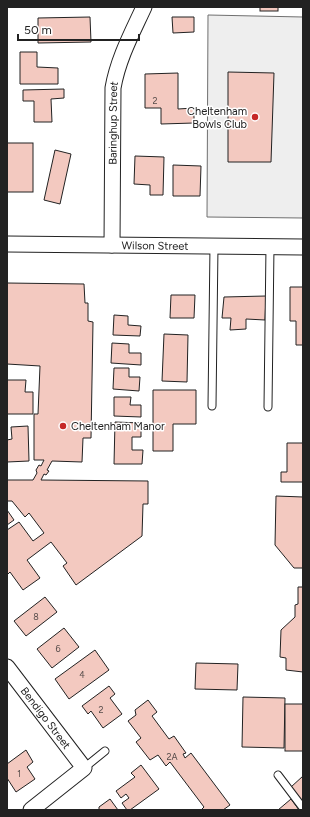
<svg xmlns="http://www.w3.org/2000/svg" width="310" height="817" viewBox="0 0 310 817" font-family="Figtree,sans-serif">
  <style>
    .green { fill: #eee; stroke: #6f6f6f }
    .building { fill: #f3c9c0; stroke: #222 }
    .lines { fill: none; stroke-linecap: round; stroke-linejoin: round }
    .lane-casing { stroke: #222; stroke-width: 9 }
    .street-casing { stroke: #222; stroke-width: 17 }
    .lane { stroke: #fff; stroke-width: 7 }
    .street { stroke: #fff; stroke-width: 15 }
    .poi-dot { fill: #c62828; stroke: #fff; stroke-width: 1.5 }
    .labels { text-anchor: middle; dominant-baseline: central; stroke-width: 3; stroke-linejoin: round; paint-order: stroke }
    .number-label { font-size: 9px; fill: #564c4a }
    .poi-label { font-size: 11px; fill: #222; stroke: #fff; text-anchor: end }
    .street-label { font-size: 11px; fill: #222; stroke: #fff }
  </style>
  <rect width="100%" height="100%" fill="#fff"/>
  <!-- green -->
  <path class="green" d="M208 15 303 17V218L207 217Z"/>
  <!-- building -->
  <g class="building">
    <rect x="260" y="7" width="18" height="4"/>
    <path d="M90 17 91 42 38 43V18Z"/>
    <path d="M172 17H194V32L173 33Z"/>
    <path d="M20 52H37V67L58 68V84H20Z"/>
    <path d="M228 72 274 73 271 162H228Z"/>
    <path d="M178 73V109L194 108V123L161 124V108H145V74Z"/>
    <path d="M64 89V98L51 99 52 122H34V101H23V90Z"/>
    <rect x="7" y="143" width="26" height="49"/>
    <path d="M55 150 71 154 60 204 44 200Z"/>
    <path d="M135 156 164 157 163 195H150V185L134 184Z"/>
    <path d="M173 165 201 166 200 196H173Z"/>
    <path d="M7 283 84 284 85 303H88V321L93 322 91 438H83L82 462 52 461 47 470 49 471 46 475 44 474 41 480 148 481V504H143L142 536 76 585 63 566 67 563 51 542 27 560 40 578 23 590 10 572 7 575V530L19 522 33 541 44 533 29 513 25 517 12 501H7V480H33L37 473 36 470 39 465 41 466 44 460H34V414H38L40 366 7 364Z"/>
    <path d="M290 287H303V345H296V321H290Z"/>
    <path d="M171 295H195L194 318H170Z"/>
    <path d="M266 296 265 320 246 319V329L230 330 231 318H222L224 297Z"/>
    <path d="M114 315 128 316V325L141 326 140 336 113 335Z"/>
    <path d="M164 334 188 335 187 382 162 381Z"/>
    <path d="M112 343 129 344V353H141V365L111 363Z"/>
    <path d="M114 368H129V377H140L139 391 113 389Z"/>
    <path d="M7 380H26L25 392H33V414H7Z"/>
    <path d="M153 390H196V424H173V451H153Z"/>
    <path d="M114 397H131L130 405H141V417L114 416Z"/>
    <path d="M115 422 141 423V437H132V450H143L142 464H114Z"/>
    <path d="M28 426 29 461 7 462V440L12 439 11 427Z"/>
    <path d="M287 443H303V482H281V472H287Z"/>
    <path d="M276 496 303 497V568H294L275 545Z"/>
    <path d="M7 510 14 520 7 525Z"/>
    <path d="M298 587H303V672L286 670V658L280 657 281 630 295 617V605L298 604Z"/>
    <path d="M45 597 57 612 26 636 14 621Z"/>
    <path d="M64 628 79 647 52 668 37 649Z"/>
    <path d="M95 650 109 670 69 699 55 679Z"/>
    <path d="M196 663 238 664 237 690 195 689Z"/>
    <path d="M109 686 115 694 110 698 122 714 103 728 91 711 88 714 82 706Z"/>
    <path d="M243 697 285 698 284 748 242 747Z"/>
    <path d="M148 700 157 712 152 716 169 739 174 736 186 753 183 754 185 758 191 753 230 805 223 810H201L204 807 170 762 166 766 158 755 150 760 136 742 141 738 128 721 136 715 135 710Z"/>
    <rect x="285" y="704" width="18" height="47"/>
    <path d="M26 750 33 762 27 767 35 779 16 792 7 778V764Z"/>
    <path d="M141 765 159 789 130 810H127L122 803 129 798 126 794 121 798 116 791 135 777 131 773Z"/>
    <path d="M303 776V802L291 787Z"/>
    <path d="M110 799 118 810H99V807Z"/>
    <path d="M291 799 299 810H278Z"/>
  </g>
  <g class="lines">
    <defs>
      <g id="lane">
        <path d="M212 406 214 246"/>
        <path d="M268 407 270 246"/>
        <path d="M84 768 105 751"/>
        <path d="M278 775 303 808"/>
      </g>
      <g id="street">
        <path id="s1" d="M7 244 303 247"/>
        <path id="s2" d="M112 245 113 88C118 59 132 33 144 7"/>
        <path id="s3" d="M7 667 84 768 31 810"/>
      </g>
    </defs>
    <!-- lane casing -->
    <use href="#lane" class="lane-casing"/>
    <!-- street casing -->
    <use href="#street" class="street-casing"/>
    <!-- lane -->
    <use href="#lane" class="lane"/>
    <!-- street -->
    <use href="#street" class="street"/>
  </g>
  <!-- markers -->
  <g class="poi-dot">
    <circle cx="255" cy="117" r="4"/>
    <circle cx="63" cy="426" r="4"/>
  </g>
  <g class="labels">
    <!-- number labels -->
    <g class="number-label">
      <text x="155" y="100">2</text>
      <text x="36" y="616">8</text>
      <text x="58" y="648">6</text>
      <text x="82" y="674">4</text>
      <text x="101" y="709">2</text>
      <text x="172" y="756">2A</text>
      <text x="19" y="773">1</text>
    </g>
    <!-- poi labels -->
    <g class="poi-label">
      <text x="247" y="111">Cheltenham<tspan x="247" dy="13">Bowls Club</tspan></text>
      <text x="71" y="426" text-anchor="start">Cheltenham Manor</text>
    </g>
    <!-- street labels -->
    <g class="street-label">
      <text stroke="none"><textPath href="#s2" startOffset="122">Baringhup Street</textPath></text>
      <text stroke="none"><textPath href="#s1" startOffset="148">Wilson Street</textPath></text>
      <text stroke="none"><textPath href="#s3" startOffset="64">Bendigo Street</textPath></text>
    </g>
  </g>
  <!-- border -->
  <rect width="310" height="817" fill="none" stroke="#222222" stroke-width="16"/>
  <!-- scale -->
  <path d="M18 34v6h121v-6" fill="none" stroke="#222222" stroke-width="2"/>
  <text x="24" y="34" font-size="12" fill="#222222" stroke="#ffffff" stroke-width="3" paint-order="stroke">50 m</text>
</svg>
